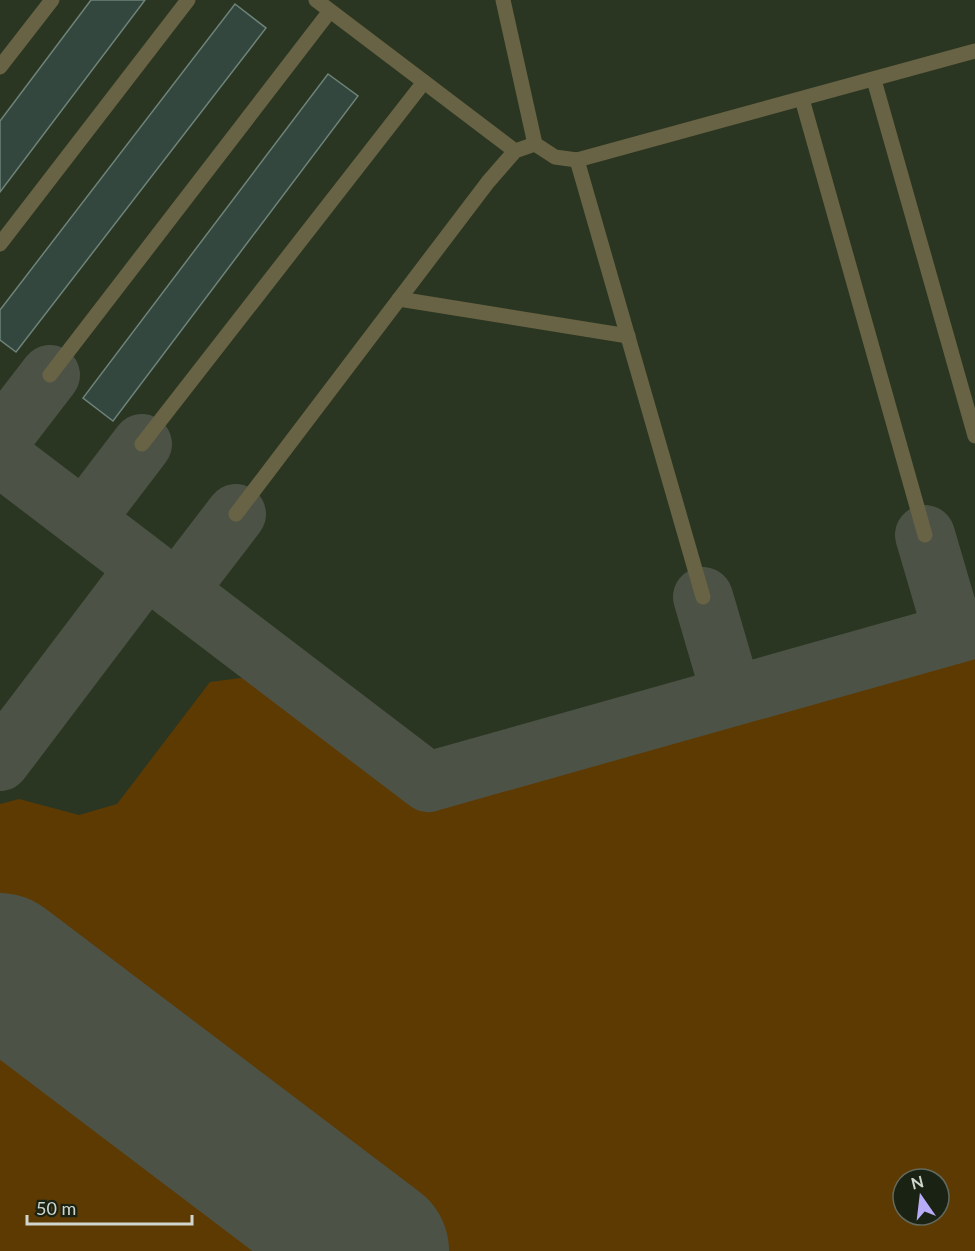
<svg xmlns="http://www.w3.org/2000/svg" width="975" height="1251" viewBox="0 0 975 1251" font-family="Lato,sans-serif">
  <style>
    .built { fill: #2a3621; fill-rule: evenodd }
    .green { fill: #5e3a03; fill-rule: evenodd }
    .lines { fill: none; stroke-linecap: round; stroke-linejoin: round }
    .taxiway { stroke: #4c5346; stroke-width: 60 }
    .runway { stroke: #4c5346; stroke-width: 148 }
    .building { fill: #33473e; stroke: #6e8379; stroke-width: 1.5 }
    .minor { stroke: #686344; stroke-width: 15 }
  </style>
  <rect width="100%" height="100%" fill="#232b1c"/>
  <!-- built -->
  <path class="built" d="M0 0H975V1251H0ZM903 1179H939V1215H903Z"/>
  <!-- green -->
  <g class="green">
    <path d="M975 651V1251H446L0 914V804L19 799 79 815 117 804 210 682 248 677 399 791 461 792ZM903 1179H939V1215H903Z"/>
    <path d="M0 1022 304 1251H0Z"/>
  </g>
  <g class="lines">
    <!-- taxiway -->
    <g class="taxiway">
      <path d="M0 440 50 375"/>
      <path d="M0 456 428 782 975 628"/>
      <path d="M84 520 142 444"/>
      <path d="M925 535 954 634"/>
      <path d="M177 591 236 514"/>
      <path d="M703 597 732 696"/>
      <path d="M0 761 146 568"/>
    </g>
    <!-- runway -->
    <path class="runway" d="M0 967 375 1251"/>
  </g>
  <!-- building -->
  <g class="building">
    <path d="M91 0H145L0 192V121Z"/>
    <path d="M235 4 266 28 16 352 0 340V310Z"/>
    <path d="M328 74 358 96 113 421 83 398Z"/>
  </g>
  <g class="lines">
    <!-- minor -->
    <g class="minor">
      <path d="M316 0 515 151"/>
      <path d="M503 0 535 144 555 157 577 160 975 51"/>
      <path d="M0 67 52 0"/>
      <path d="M874 80 975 436"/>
      <path d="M802 99 925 535"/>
      <path d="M577 160 703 597"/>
      <path d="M0 244 188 0"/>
      <path d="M399 299 628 336"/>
      <path d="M50 375 330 11"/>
      <path d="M142 444 424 82"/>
      <path d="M236 514 488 182 515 151 535 144"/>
    </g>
  </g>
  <!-- north arrow -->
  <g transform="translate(921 1197) rotate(346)"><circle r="28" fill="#192213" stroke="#626a5d" stroke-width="1.5"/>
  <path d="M0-4.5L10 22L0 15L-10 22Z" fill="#b8abf7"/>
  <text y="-9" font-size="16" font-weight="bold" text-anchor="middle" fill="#d0d6cd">N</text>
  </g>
  <!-- scale -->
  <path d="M27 1215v9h165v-9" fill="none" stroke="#d0d6cd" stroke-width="3"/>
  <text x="36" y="1215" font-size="18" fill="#d0d6cd" stroke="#192213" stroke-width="4.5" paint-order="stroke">50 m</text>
</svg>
